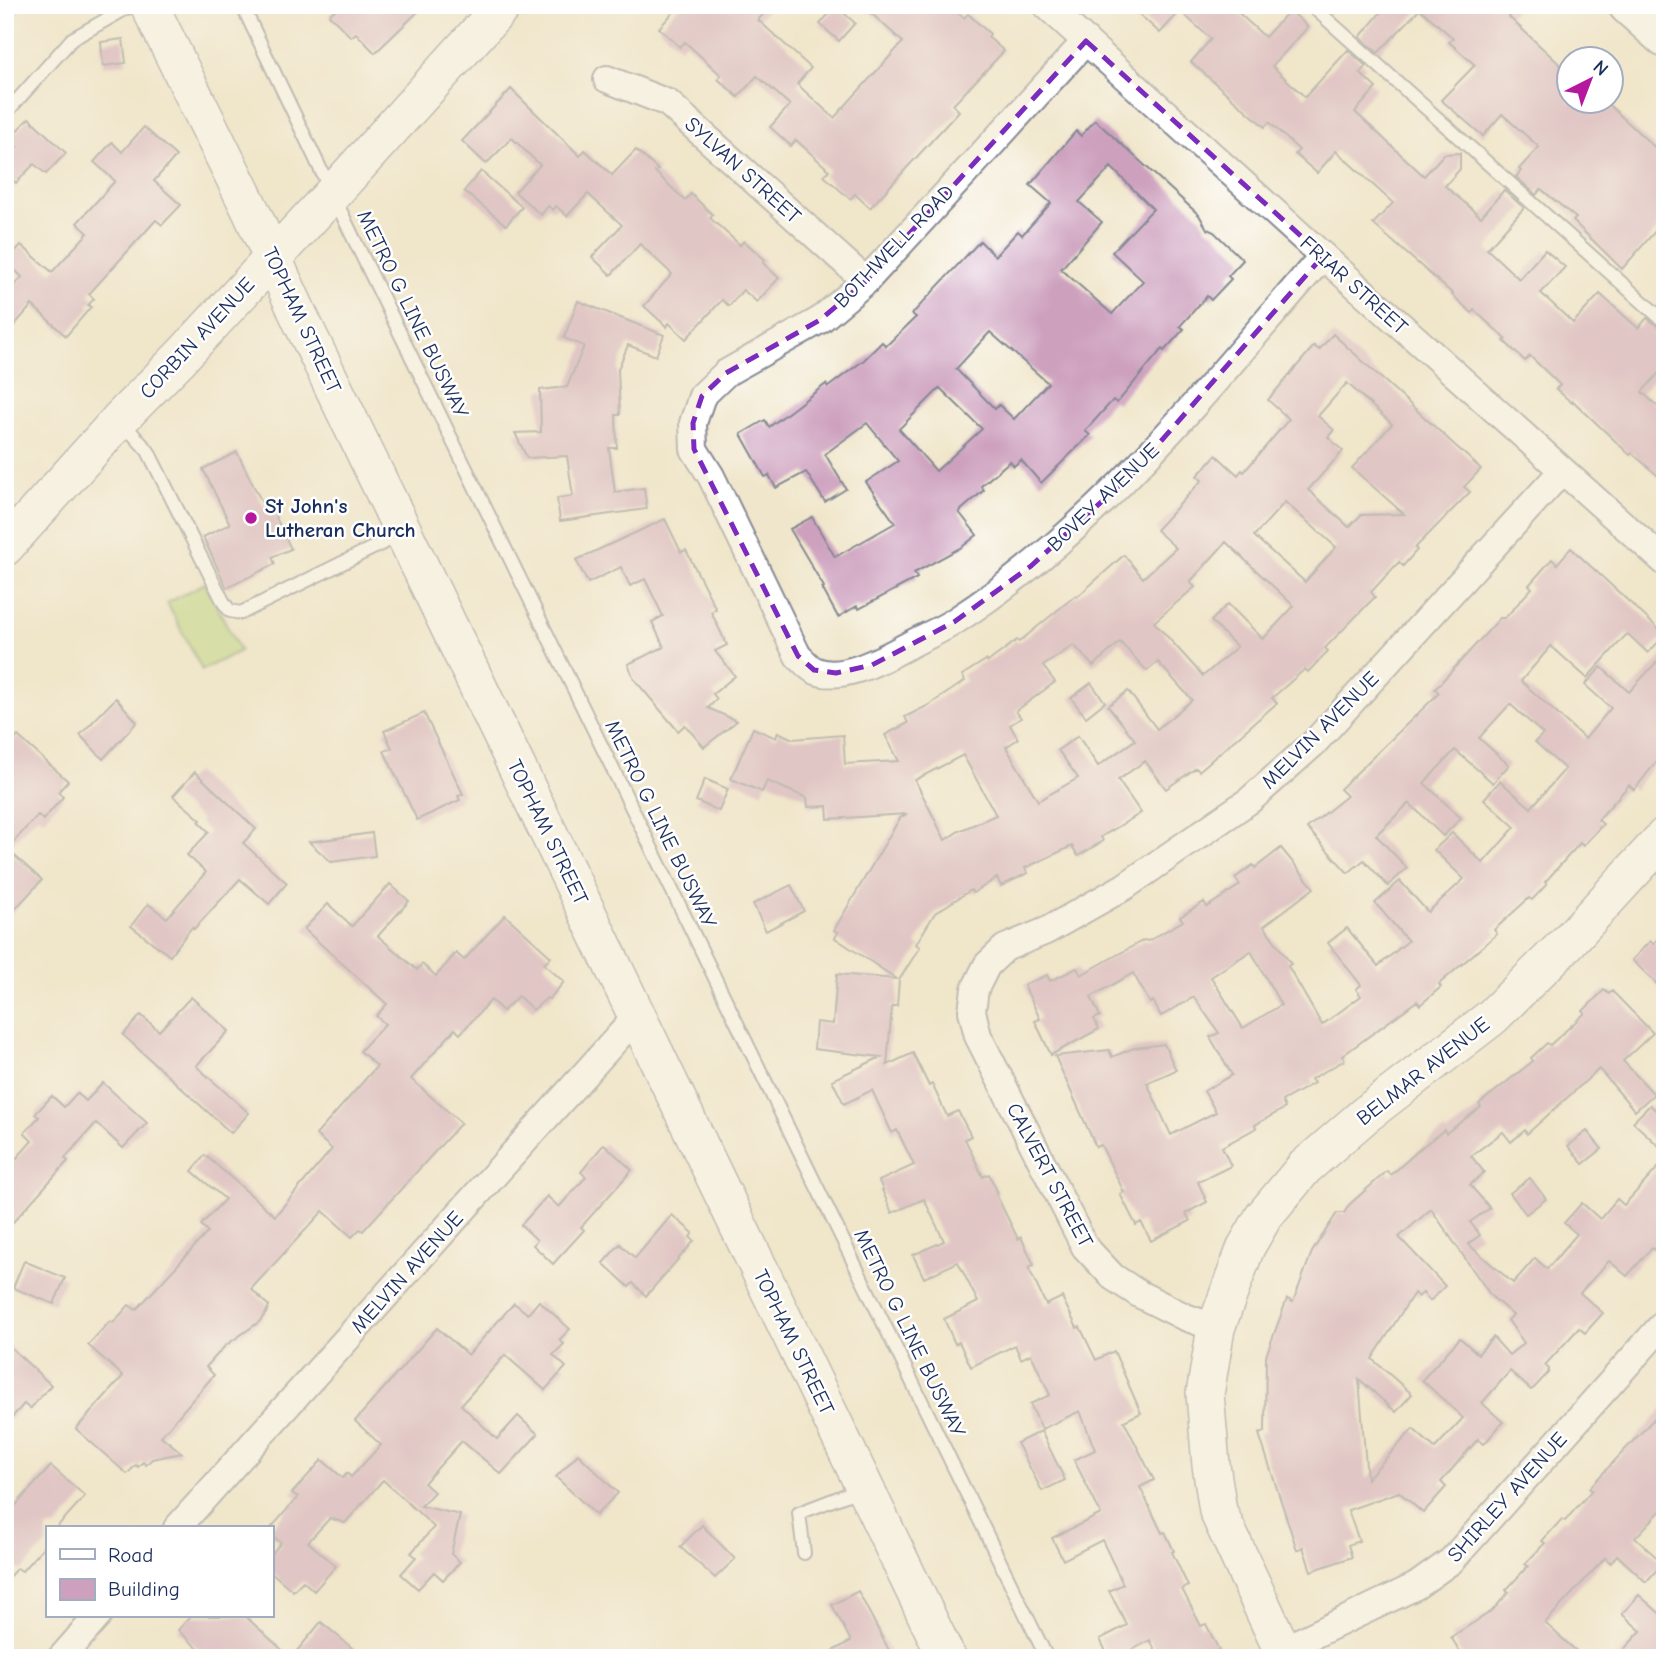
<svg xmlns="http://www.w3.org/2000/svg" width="1670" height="1663" viewBox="0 0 1670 1663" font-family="'Comic Neue',sans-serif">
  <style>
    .green { fill: #b8d57b; stroke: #6a826c; stroke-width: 2 }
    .building { fill: #cda0be; fill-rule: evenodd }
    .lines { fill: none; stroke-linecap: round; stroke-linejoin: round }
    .lane-casing { stroke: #868a94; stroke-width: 16 }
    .street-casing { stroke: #868a94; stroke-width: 30 }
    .secondary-casing { stroke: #868a94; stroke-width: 40 }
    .primary-casing { stroke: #868a94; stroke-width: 42 }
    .lane { stroke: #fff; stroke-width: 12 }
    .street { stroke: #fff; stroke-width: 26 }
    .secondary { stroke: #fff; stroke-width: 37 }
    .primary { stroke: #fff; stroke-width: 38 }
    .marked { fill: none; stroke: #7b2cbf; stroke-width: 5; stroke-dasharray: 14 9; stroke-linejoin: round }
    .poi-dot { fill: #b5179e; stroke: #fff; stroke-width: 2.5 }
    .labels { text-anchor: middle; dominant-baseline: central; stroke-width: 5; stroke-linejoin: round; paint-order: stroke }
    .street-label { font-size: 21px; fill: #1b2f5e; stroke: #fff }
    .poi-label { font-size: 21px; font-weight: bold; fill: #1b2f5e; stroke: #fff; text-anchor: start }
  </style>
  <rect width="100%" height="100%" fill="#fff"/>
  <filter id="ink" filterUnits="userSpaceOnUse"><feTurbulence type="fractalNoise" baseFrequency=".0143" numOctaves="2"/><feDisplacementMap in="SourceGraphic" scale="14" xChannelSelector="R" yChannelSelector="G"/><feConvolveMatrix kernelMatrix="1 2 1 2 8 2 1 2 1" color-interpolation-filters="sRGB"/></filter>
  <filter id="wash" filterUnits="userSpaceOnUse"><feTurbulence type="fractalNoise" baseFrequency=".00686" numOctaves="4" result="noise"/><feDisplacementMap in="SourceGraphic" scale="28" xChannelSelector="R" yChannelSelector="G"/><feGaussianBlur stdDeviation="1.57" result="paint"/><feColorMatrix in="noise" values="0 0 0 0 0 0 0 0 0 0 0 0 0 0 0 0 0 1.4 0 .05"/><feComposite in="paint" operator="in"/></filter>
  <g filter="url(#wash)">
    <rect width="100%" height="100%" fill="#f0e6cb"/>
    <!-- green -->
    <path class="green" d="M205 583 240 651 202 670 167 603Z"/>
    <g id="blocks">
      <!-- building -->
      <g class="building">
        <path d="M340 5H425L375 53 356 33 351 37 329 15Z"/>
        <path d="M680 5H772L758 20 811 68 797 84 834 118 903 42 862 5H949L964 18 968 14 990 34 988 37 1004 51 953 105 959 111 870 208 855 194 850 199 824 176 829 170 796 140 791 146 770 127 790 105 757 76 738 97 718 79 721 75 685 42 680 47 659 28Z"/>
        <path d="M1129 5H1230L1265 37 1290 10 1308 27 1272 66 1305 97 1348 50 1366 66 1360 73 1376 88 1355 112 1424 176 1444 154 1460 153V169L1445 186 1481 217 1504 190 1524 208 1487 249 1519 279 1545 250 1565 267 1541 293 1573 323 1600 294 1638 328 1647 318 1665 331V366L1642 392 1665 413V482L1632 453 1630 455 1573 401 1572 403 1556 389 1560 385 1530 356 1525 361 1504 341 1506 339 1474 310 1472 313 1452 295 1453 294 1373 224 1393 203 1336 151 1317 173 1295 154 1299 150 1269 122 1265 127 1191 62 1211 39 1180 11 1160 33Z"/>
        <path d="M1387 5H1520L1509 17 1569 73V102H1606L1665 157V220L1622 269 1573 221 1576 218 1541 189 1536 195 1516 177 1521 171 1519 169 1539 147 1502 114 1483 136 1441 100 1475 65 1449 42 1453 38 1420 9 1378 53 1360 37Z"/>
        <path d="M836 6 855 23 839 41 820 24Z"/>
        <path d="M123 39 126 63 103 66 101 42Z"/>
        <path d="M511 89 580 156 585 150 612 175 636 150 658 170 655 172 685 200 691 194 713 215 710 218 740 245 744 241 765 260 763 263 779 278 757 302 743 290 729 306 722 300 686 339 669 323 667 327 644 306 672 274 640 244 611 275 592 257 622 225 588 194 567 216 556 206 553 210 548 206 541 215 515 192 540 165 512 138 486 164 462 141Z"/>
        <path d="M29 118 66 153 46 174 34 164 16 183 5 173V160L17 147 9 139Z"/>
        <path d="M1095 120 1199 215 1207 229 1214 232 1243 260 1228 276 1231 279 1211 300 1207 296 1180 326 1184 329 1164 351 1162 349 1117 403 1113 400 1085 431 1090 435 1041 483 1021 460 1014 466 1010 461 981 486 984 490 959 512 977 535 962 547 914 573 917 578 859 609 857 606 838 617 822 588 824 587 790 529 812 517 835 557 895 523 866 482 898 461 867 423 825 454 846 489 825 502 806 472 776 488 769 475 765 477 741 434 765 420 769 427 826 384 828 387 864 360 882 342 886 346 916 317 912 314 980 241 995 256 1018 231 1022 235 1051 203 1030 185 1076 131 1081 136ZM1111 167 1153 209 1112 252 1143 281 1112 314 1061 269 1102 222 1079 202ZM990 332 1048 383 1014 419 999 405 995 409 956 369ZM940 388 982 429 936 471 899 429Z"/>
        <path d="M144 127 176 156 154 181 181 205 162 225 156 220 89 294 94 299 88 305 91 307 66 336 32 305 5 336V296L22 277 6 261 21 245 52 272 88 233 77 223 115 181 94 162 112 142 122 152Z"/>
        <path d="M481 171 522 207 506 225 464 191Z"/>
        <path d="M578 301 664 335 656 356 628 345 618 369 620 415H616L617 448H609L615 492 644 488 647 509 560 521 557 498 573 496 567 456 527 458 515 433 541 432 540 390 567 387 584 346 564 338Z"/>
        <path d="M1333 334 1481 469 1464 487 1470 492 1415 548 1417 550 1403 566 1399 562 1371 592 1375 597 1325 648 1328 651 1308 672 1305 669 1272 698 1277 703 1199 771 1196 768 1166 789 1145 761 1118 780 1141 813 1101 837 1103 841 1078 856 1072 846 1025 868 1028 873 1001 886 997 878 973 893 971 890 935 913 916 944 920 947 899 980 897 1006H892L887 1065 913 1053 929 1086 932 1084 947 1116 958 1111 971 1136 965 1139 983 1177 989 1174 998 1193 996 1194 1018 1239 1021 1237 1034 1265 1028 1267 1046 1305 1062 1297 1077 1328 1080 1327 1096 1360 1114 1351 1141 1413 1124 1421 1154 1480 1140 1487 1162 1533 1165 1532 1174 1551 1172 1552 1188 1586 1182 1589 1201 1626 1206 1624 1219 1650 1216 1651 1219 1658H1159L1150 1640 1117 1658H1109L1100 1639 1127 1625 1109 1591 1123 1584 1102 1540 1063 1560 1052 1538 1101 1514 1074 1460 1095 1450 1080 1411 1042 1429 1030 1404 1050 1395 1031 1354 1021 1359 1015 1345 971 1367 959 1342 955 1344 944 1319 978 1302 958 1262 924 1278 913 1255 944 1241 924 1199 892 1213 882 1190H883L879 1181 914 1165 897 1130 892 1133 872 1090 844 1104 832 1080 881 1057 814 1049 816 1022 833 1024 837 974 897 979 835 938 838 932 834 930 900 818 907 814 828 819 827 806 808 807 807 798 767 781 762 792 731 779 753 728 776 738 778 732 793 739 843 735 845 764 899 761 885 735 908 723 905 717 929 705 965 681 962 675 986 660 988 662 1017 640 1019 642 1076 595 1077 597 1124 555 1143 578 1176 548 1156 530 1202 480 1197 476 1216 455 1238 475 1242 470 1244 472 1289 419 1268 400 1314 346 1319 350ZM1347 383 1392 424 1352 468 1404 514 1361 515 1349 527 1308 490 1343 451 1328 437 1334 430 1318 416ZM1285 502 1336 547 1305 582 1254 536ZM1226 542 1294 606 1263 639 1228 604 1211 621 1237 647 1203 676 1154 622 1195 587 1190 582ZM1120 642 1147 671 1158 662 1192 700 1157 729 1128 691 1108 706 1135 740 1098 766 1078 736 1058 750 1078 778 1038 801 1006 747 1018 739 1010 725 1021 718 1016 711 1055 682 1043 666 1074 645 1093 666ZM963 755 996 815 959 831 945 840 915 780Z"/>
        <path d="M237 452 266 511 272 509 291 549 272 557 275 564 227 588 203 537 230 524 203 469Z"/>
        <path d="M665 519 681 552 686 550 716 609 711 612 727 645 715 651 735 676 713 694 717 699 708 708 737 721 704 747 685 725 678 731 634 679 628 664 664 647 652 622 663 616 645 579 630 586 621 567 588 583 576 560Z"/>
        <path d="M1571 548 1665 635 1648 653 1628 634 1626 635 1587 678 1551 646 1521 681 1585 739 1611 708 1585 685 1601 667 1629 692 1665 653V751L1634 790 1629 785 1598 820 1603 824 1583 846 1580 843 1545 882 1547 884 1532 900 1529 898 1494 930 1497 934 1439 984 1441 987 1420 1005 1417 1001 1342 1056 1345 1060 1311 1079 1314 1083 1282 1101 1285 1108 1255 1125 1256 1128 1222 1147 1231 1166 1198 1182 1207 1202 1186 1213 1190 1221 1151 1241 1141 1222 1136 1225 1120 1194 1124 1192 1101 1145 1096 1147 1055 1056 1109 1050 1112 1057 1134 1048 1164 1044 1176 1070 1147 1083 1171 1135 1216 1112 1204 1091 1232 1075 1210 1037 1219 1033 1194 997 1161 1016 1153 1001 1150 1003 1133 973 1091 997 1100 1016 1094 1019 1099 1029 1051 1055 1035 1021 1040 1019 1024 985 1047 975 1050 981 1077 968 1081 975 1144 940 1148 941 1183 921 1180 917 1204 902 1207 907 1240 885 1235 878 1253 865 1255 868 1281 848 1314 888 1264 926 1291 964 1288 966 1322 1025 1361 996 1356 989 1361 985 1328 943 1347 928 1378 966 1408 941 1375 903 1400 881 1428 912 1464 879 1434 850 1452 833 1483 863 1515 827 1484 799 1500 781 1531 808 1565 769 1535 742 1543 734 1510 704 1479 738 1509 765 1493 783 1455 750 1424 783 1461 818 1443 836 1409 803 1376 835 1407 868 1388 886 1364 860 1348 873 1307 828 1347 796 1340 789 1439 693 1435 689 1500 618H1505L1532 588 1529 585 1552 559 1557 564ZM1251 951 1281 1005 1243 1028 1211 977Z"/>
        <path d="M1091 683 1105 702 1086 717 1071 698Z"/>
        <path d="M116 698 137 722 103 759 80 735Z"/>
        <path d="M424 713 463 794 458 796 460 800 417 820 384 751 392 748 384 731Z"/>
        <path d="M18 736 68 781 58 792 63 797 43 820 38 815 7 849 42 880 5 920V750Z"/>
        <path d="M195 772 256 829 243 843 287 883 269 904 240 879 194 929 192 927 170 956 131 926 148 904 167 918 206 872 187 855 209 832 199 822 201 820 173 796Z"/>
        <path d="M705 779 728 789 719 811 696 801Z"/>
        <path d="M372 833 375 856 331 862 309 842Z"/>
        <path d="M390 884 409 901 378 936 417 970 422 964 436 976 456 953 464 960 505 915 551 957 544 964 564 982 549 999 547 998 533 1010 518 996 503 1011 491 1000 460 1034 455 1029 411 1079 461 1123 363 1231 360 1229 352 1237 323 1211 251 1289 269 1306 266 1313 259 1322 225 1346 206 1367 214 1375 161 1436 182 1453 152 1459 146 1465 143 1462 138 1467 136 1465 127 1474 76 1429 123 1376 88 1345 110 1321 113 1323 129 1305 136 1310 208 1232 201 1225 225 1199 192 1171 205 1155 275 1216 332 1149 316 1135 377 1066 360 1051 385 1024 376 1016 387 1004 304 929 328 904 352 926Z"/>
        <path d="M791 885 804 911 766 931 753 904Z"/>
        <path d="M1665 931V992L1632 960 1650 941 1653 944Z"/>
        <path d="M1604 990 1609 994 1612 991 1653 1033 1623 1061 1654 1094 1635 1111 1599 1069 1527 1134 1525 1130 1511 1142 1503 1132 1471 1156 1484 1172 1470 1185 1490 1208 1470 1222 1480 1235 1468 1244 1513 1283 1535 1258 1547 1269 1577 1234 1564 1223 1582 1203 1600 1219 1617 1199 1624 1205 1665 1160V1260L1652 1248 1627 1276 1609 1261 1580 1293 1603 1313 1585 1333 1579 1328 1545 1365 1549 1369 1548 1373 1534 1388 1531 1390 1510 1371 1482 1403 1503 1422 1484 1444 1478 1439 1441 1482 1446 1487 1423 1513 1399 1492 1348 1510 1359 1541 1348 1545 1352 1557 1311 1571 1303 1547 1297 1550 1259 1434 1265 1432 1266 1356 1287 1299 1293 1302 1312 1252 1337 1213H1344L1350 1204 1387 1171 1391 1175 1422 1147 1444 1130 1446 1133 1481 1107 1479 1104 1533 1061 1531 1058 1547 1043 1550 1045 1585 1013 1583 1011ZM1431 1209 1491 1296 1513 1315 1508 1320 1524 1343 1509 1355 1493 1337 1478 1354 1460 1338 1422 1380 1463 1418 1435 1448 1413 1429 1367 1479 1359 1379 1396 1412 1412 1394 1372 1359 1414 1293 1418 1297 1423 1293 1430 1301 1445 1286 1399 1237Z"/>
        <path d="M191 997 229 1031 196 1066 249 1113 231 1133 123 1035 141 1015 159 1031Z"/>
        <path d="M103 1083 147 1123 123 1148 96 1123 65 1158 68 1161 5 1231V1171L32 1141 24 1133 39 1117 35 1114 52 1096 64 1107 77 1093 86 1101Z"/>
        <path d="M1650 1105 1665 1119V1152L1633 1122Z"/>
        <path d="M1587 1131 1602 1149 1583 1164 1568 1146Z"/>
        <path d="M604 1144 632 1170 581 1227 584 1230 553 1264 533 1245 537 1240 521 1225 547 1196 559 1207 586 1177 581 1172Z"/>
        <path d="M1530 1178 1546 1199 1526 1214 1510 1193Z"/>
        <path d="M672 1215 693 1233 690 1237 694 1241 646 1296 633 1283 629 1287 603 1263 620 1244 635 1258Z"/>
        <path d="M24 1261 65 1278 54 1304 13 1288Z"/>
        <path d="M539 1301 570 1329 559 1340 564 1344 553 1355 566 1367 545 1390 505 1355 461 1405 497 1439 518 1416 538 1434 501 1474 462 1441 424 1483 434 1492 421 1506 460 1515 451 1554 460 1562 443 1580 434 1572 418 1589 401 1574 416 1557 411 1553 434 1527 383 1480 345 1523 330 1518 308 1542 336 1566 314 1591 303 1581 293 1591 271 1572V1555L281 1543 271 1535V1528L298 1497 292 1493 322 1460 343 1478 347 1473 351 1477 381 1445 355 1421 437 1328 468 1355 514 1303 528 1314Z"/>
        <path d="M5 1342 51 1385 30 1409 24 1404 5 1425Z"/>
        <path d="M1665 1407V1506L1635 1538 1663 1563 1646 1582 1617 1555 1611 1563 1605 1558 1545 1623 1584 1658H1464L1451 1637 1492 1611 1509 1592 1506 1590 1528 1566 1525 1564 1545 1543 1542 1541 1562 1519 1565 1521 1592 1490 1589 1488Z"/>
        <path d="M1041 1431 1065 1480 1042 1491 1017 1443Z"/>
        <path d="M578 1454 618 1493 596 1515 556 1477Z"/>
        <path d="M51 1466 85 1496 56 1528H47V1543L22 1571 17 1568 5 1581V1517Z"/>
        <path d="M702 1525 735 1559 715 1578 680 1547Z"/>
        <path d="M858 1591 893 1658H820L851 1641 832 1605Z"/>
        <path d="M1639 1595 1665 1618V1658H1616L1641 1631 1622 1614Z"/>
        <path d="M191 1616H245L291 1658 321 1622 364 1658H208L178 1630Z"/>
      </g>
    </g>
  </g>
  <g filter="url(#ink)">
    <use href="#blocks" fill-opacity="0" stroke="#868a94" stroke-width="2"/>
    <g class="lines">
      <defs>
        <g id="lane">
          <path d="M242 5 352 235 1047 1658"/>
          <path d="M1311 5 1665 322"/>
          <path d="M5 114 72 39 132 5"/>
          <path d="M122 422 148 451 224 603 230 611 241 613 401 534"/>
          <path d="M804 1553 799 1513 864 1488"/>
        </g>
        <g id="street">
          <path d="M1046 5 1323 256 1665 562"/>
          <path d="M1086 41 866 281 820 320 726 373 702 396 693 423 694 449 711 476 798 656C803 660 808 667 814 670 841 683 885 658 909 645 924 637 941 630 955 621 1102 526 1209 386 1323 256"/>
          <path d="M607 79 668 103 866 281"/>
          <path d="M1216 1328 1185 1317 1139 1294 1113 1277 1085 1247 978 1036 972 1011 975 989 987 965 1005 948 1046 931 1124 887 1250 800 1314 743 1562 471"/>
          <path d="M177 1528 637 1016"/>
          <path d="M1282 1650 1416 1586 1451 1561 1665 1322"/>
          <path d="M61 1658 98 1616"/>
        </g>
        <g id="secondary">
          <path d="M149 5 251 211 300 318 947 1658"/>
          <path d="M5 547 119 420 181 357 333 193 503 5"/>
          <path d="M1286 1658 1218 1511 1211 1465 1205 1394 1216 1328 1246 1247 1264 1216 1305 1167 1365 1115 1492 1017 1567 943 1665 836"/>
        </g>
        <path id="primary" d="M1628 5 1665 38"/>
      </defs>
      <!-- lane casing -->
      <use href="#lane" class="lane-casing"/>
      <!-- street casing -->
      <use href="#street" class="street-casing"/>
      <!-- secondary casing -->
      <use href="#secondary" class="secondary-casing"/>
      <!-- primary casing -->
      <use href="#primary" class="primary-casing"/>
      <!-- lane -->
      <use href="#lane" class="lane"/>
      <!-- street -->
      <use href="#street" class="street"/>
      <!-- secondary -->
      <use href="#secondary" class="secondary"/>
      <!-- primary -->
      <use href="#primary" class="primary"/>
    </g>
  </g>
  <!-- marked area -->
  <path d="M0 0H1670V1663H0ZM1086 41 1323 256 1133 473 1031 566 954 622 872 665 836 673 814 670 798 656 694 449 693 423 702 396 726 373 820 320 866 281Z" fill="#f0e6cb" fill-opacity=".55" fill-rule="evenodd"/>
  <path class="marked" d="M1086 41 1323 256 1133 473 1031 566 954 622 872 665 836 673 814 670 798 656 694 449 693 423 702 396 726 373 820 320 866 281Z"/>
  <!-- markers -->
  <circle class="poi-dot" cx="251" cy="518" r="7"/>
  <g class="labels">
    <!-- street labels -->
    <g class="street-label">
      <text transform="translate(743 170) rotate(42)">SYLVAN STREET</text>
      <text transform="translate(894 246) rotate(-46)">BOTHWELL ROAD</text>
      <text transform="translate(1354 285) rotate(42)">FRIAR STREET</text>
      <text transform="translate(413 314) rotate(64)">METRO G LINE BUSWAY</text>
      <text transform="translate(302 320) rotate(65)">TOPHAM STREET</text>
      <text transform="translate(197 338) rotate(-47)">CORBIN AVENUE</text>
      <text transform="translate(1103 497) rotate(-44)">BOVEY AVENUE</text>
      <text transform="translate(1320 730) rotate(-45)">MELVIN AVENUE</text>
      <text transform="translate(661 824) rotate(64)">METRO G LINE BUSWAY</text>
      <text transform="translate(548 832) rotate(64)">TOPHAM STREET</text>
      <text transform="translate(1423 1071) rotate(-38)">BELMAR AVENUE</text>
      <text transform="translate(1050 1175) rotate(62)">CALVERT STREET</text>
      <text transform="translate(407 1272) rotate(-48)">MELVIN AVENUE</text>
      <text transform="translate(910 1333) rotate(64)">METRO G LINE BUSWAY</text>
      <text transform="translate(794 1342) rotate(64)">TOPHAM STREET</text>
      <text transform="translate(1507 1497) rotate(-48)">SHIRLEY AVENUE</text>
    </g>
    <!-- poi labels -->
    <g class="poi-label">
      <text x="265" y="506">St John's<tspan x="265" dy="24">Lutheran Church</tspan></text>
    </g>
  </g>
  <!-- margin -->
  <rect width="1670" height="1663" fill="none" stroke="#fff" stroke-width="28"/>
  <!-- legend -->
  <rect x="46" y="1526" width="228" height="91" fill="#ffffff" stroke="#a4acbf" stroke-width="2"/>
  <rect x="60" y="1549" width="35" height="10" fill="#ffffff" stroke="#a4acbf" stroke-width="2"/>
  <text x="108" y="1562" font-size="21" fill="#1b2f5e">Road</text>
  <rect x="60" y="1579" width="35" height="21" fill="#cda0be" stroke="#a4acbf" stroke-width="2"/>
  <text x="108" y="1596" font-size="21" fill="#1b2f5e">Building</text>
  <!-- north arrow -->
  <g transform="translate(1590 80) rotate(42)"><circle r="33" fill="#ffffff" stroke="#a4acbf" stroke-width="2"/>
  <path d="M0-5L12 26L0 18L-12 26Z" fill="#b5179e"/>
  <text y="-10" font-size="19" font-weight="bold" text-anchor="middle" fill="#1b2f5e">N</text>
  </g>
</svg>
